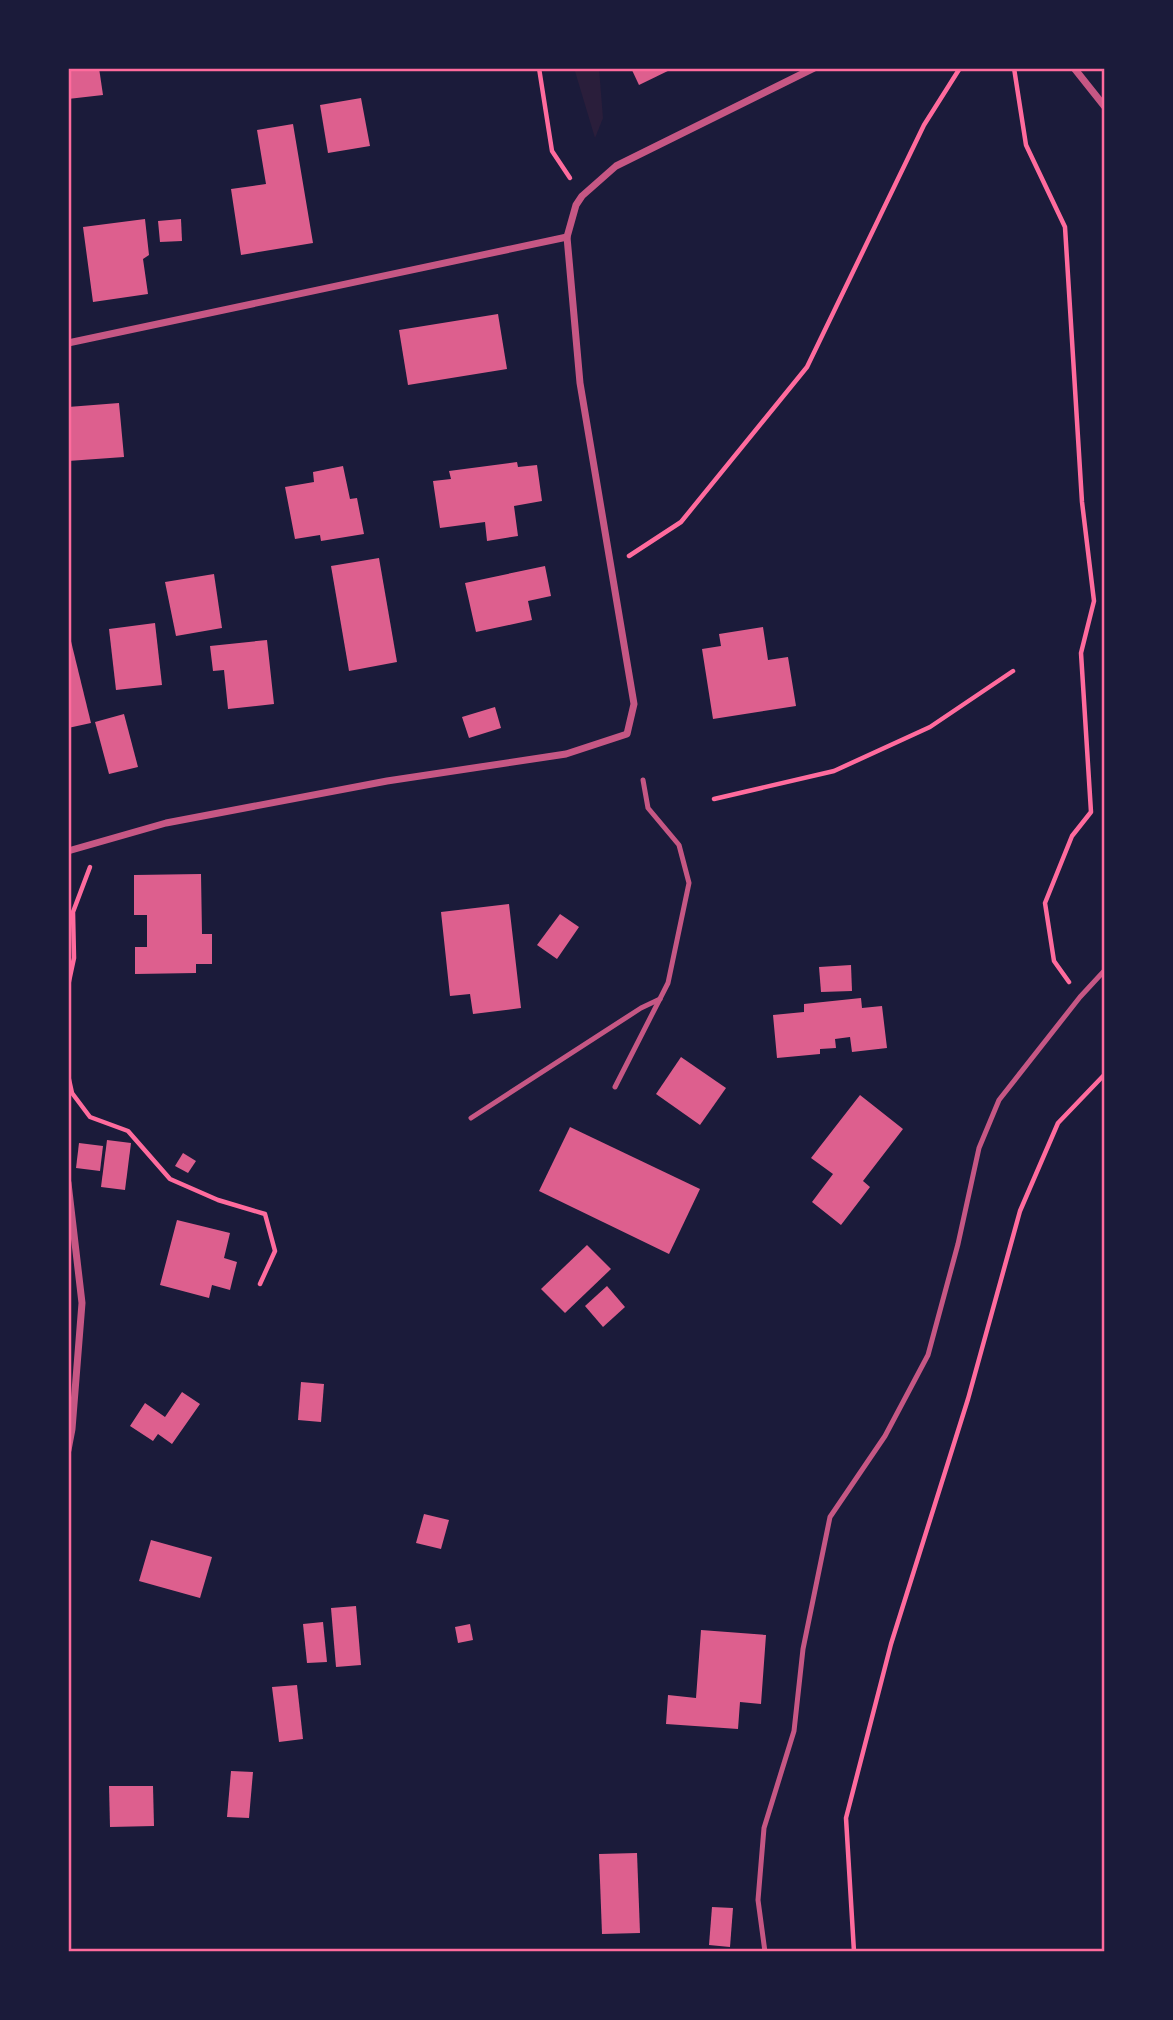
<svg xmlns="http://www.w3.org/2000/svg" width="1173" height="2020" viewBox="0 0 1173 2020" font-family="'Nunito Sans',sans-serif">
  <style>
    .green { fill: #2a1e3b }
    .building { fill: #dd5f8e }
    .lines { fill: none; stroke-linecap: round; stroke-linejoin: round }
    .path { stroke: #ff6b9d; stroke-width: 4.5 }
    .service { stroke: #c65784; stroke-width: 5 }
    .minor { stroke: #c65784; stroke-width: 7 }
    .neatline { fill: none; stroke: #ff6b9d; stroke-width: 2.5 }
  </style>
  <rect width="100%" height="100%" fill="#1b1b3a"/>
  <!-- green -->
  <path class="green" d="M574 68H599L603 118 595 138Z"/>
  <!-- building -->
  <g class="building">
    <path d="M68 68H99L103 95 68 99Z"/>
    <path d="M631 68H674L639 85Z"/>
    <path d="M361 98 370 146 328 153 320 105Z"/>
    <path d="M293 124 313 243 241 255 231 189 266 184 257 130Z"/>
    <path d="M145 219 149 255 143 259 148 294 93 302 83 227Z"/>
    <path d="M181 219 182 241 160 242 158 221Z"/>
    <path d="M498 314 507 369 408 385 399 330Z"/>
    <path d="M119 403 124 457 68 461V407Z"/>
    <path d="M517 462 518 467 537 465 542 501 514 506 518 536 487 541 485 522 440 528 433 481 451 479 449 471Z"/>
    <path d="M343 466 350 499 357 498 364 534 321 541 320 535 295 539 285 487 314 482 313 472Z"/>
    <path d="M379 558 397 662 349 671 331 566Z"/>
    <path d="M545 566 551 596 528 601 532 620 476 632 465 583Z"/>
    <path d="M214 574 222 628 176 636 165 582Z"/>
    <path d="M155 623 162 685 116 690 109 629Z"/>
    <path d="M763 627 768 660 788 657 796 706 713 719 702 649 721 646 719 634Z"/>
    <path d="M68 629 91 723 68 728Z"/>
    <path d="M267 640 274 704 228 709 224 670 213 671 210 646Z"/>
    <path d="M495 707 501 728 469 738 462 717Z"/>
    <path d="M124 714 138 767 109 774 95 722Z"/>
    <path d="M201 874 202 934H212V964H196V973L135 974V947H147V915H134V875Z"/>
    <path d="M509 904 521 1008 473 1014 470 994 450 996 441 912Z"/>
    <path d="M560 914 579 927 557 959 537 945Z"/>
    <path d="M851 965 852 991 821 992 819 967Z"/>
    <path d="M861 998 862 1008 882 1006 887 1048 852 1052 850 1037 835 1039 836 1048 820 1049V1054L777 1058 773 1015 804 1012V1004Z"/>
    <path d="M681 1057 726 1088 700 1125 656 1094Z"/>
    <path d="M860 1095 903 1129 863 1181 870 1187 841 1225 812 1202 833 1174 811 1158Z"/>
    <path d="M570 1127 700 1189 669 1254 539 1191Z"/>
    <path d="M107 1140 131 1143 125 1190 101 1187Z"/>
    <path d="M79 1143 103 1146 100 1171 76 1168Z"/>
    <path d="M183 1153 196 1161 188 1173 175 1166Z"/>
    <path d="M177 1220 230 1233 224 1258 237 1262 230 1290 212 1285 209 1298 160 1285Z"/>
    <path d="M587 1245 611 1269 565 1313 541 1289Z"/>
    <path d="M607 1286 625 1307 603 1327 585 1306Z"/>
    <path d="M301 1382 324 1384 321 1422 298 1420Z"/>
    <path d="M182 1392 200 1404 172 1444 158 1434 153 1441 130 1426 145 1403 165 1417Z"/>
    <path d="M424 1514 449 1520 441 1549 416 1543Z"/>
    <path d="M151 1540 212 1557 200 1598 139 1581Z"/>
    <path d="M356 1606 361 1665 336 1667 331 1608Z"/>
    <path d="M323 1622 327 1662 307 1663 303 1624Z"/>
    <path d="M470 1624 473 1640 458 1643 455 1627Z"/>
    <path d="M701 1630 766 1635 761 1704 740 1702 738 1729 666 1724 668 1695 696 1698Z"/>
    <path d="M297 1685 303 1739 279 1742 272 1687Z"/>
    <path d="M231 1771 253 1772 249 1818 227 1817Z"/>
    <path d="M109 1786H153L154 1826 110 1827Z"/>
    <path d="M637 1853 640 1933 602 1934 599 1854Z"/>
    <path d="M712 1907 733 1908 730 1947 709 1945Z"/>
  </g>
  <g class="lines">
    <!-- path -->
    <g class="path">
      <path d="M539 68 552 151 570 178"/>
      <path d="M1014 68 1026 145 1065 227 1082 502 1094 601 1081 653 1091 812 1072 836 1045 903 1054 961 1069 982"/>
      <path d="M629 556 681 522 807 367 924 125 960 68"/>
      <path d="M714 799 834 771 930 727 1013 671"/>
      <path d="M68 986 74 958 73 912 90 867"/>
      <path d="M68 1075 72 1093 90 1117 128 1131 170 1179 218 1200 265 1214 275 1251 260 1284"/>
      <path d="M854 1952 846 1818 891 1644 968 1399 1020 1211 1058 1123 1105 1074"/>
    </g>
    <!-- service -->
    <g class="service">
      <path d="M615 1087 668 983 689 883 679 845 648 808 643 780"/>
      <path d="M471 1118 641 1008 660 999"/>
      <path d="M765 1952 758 1900 764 1828 794 1731 803 1649 830 1517 885 1436 928 1355 958 1244 979 1148 999 1100 1080 997 1105 970"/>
    </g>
    <!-- minor -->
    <g class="minor">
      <path d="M1074 68 1105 107"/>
      <path d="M68 343 567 237"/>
      <path d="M68 851 166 823 387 781 566 754 627 734 634 704 580 383 567 237 576 205 582 196 616 166 814 68"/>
      <path d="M68 1183 82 1303 72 1429 68 1450"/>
    </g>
  </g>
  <!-- border -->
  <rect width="1173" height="2020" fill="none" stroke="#1b1b3a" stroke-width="140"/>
  <rect x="70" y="70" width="1033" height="1880" class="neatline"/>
</svg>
